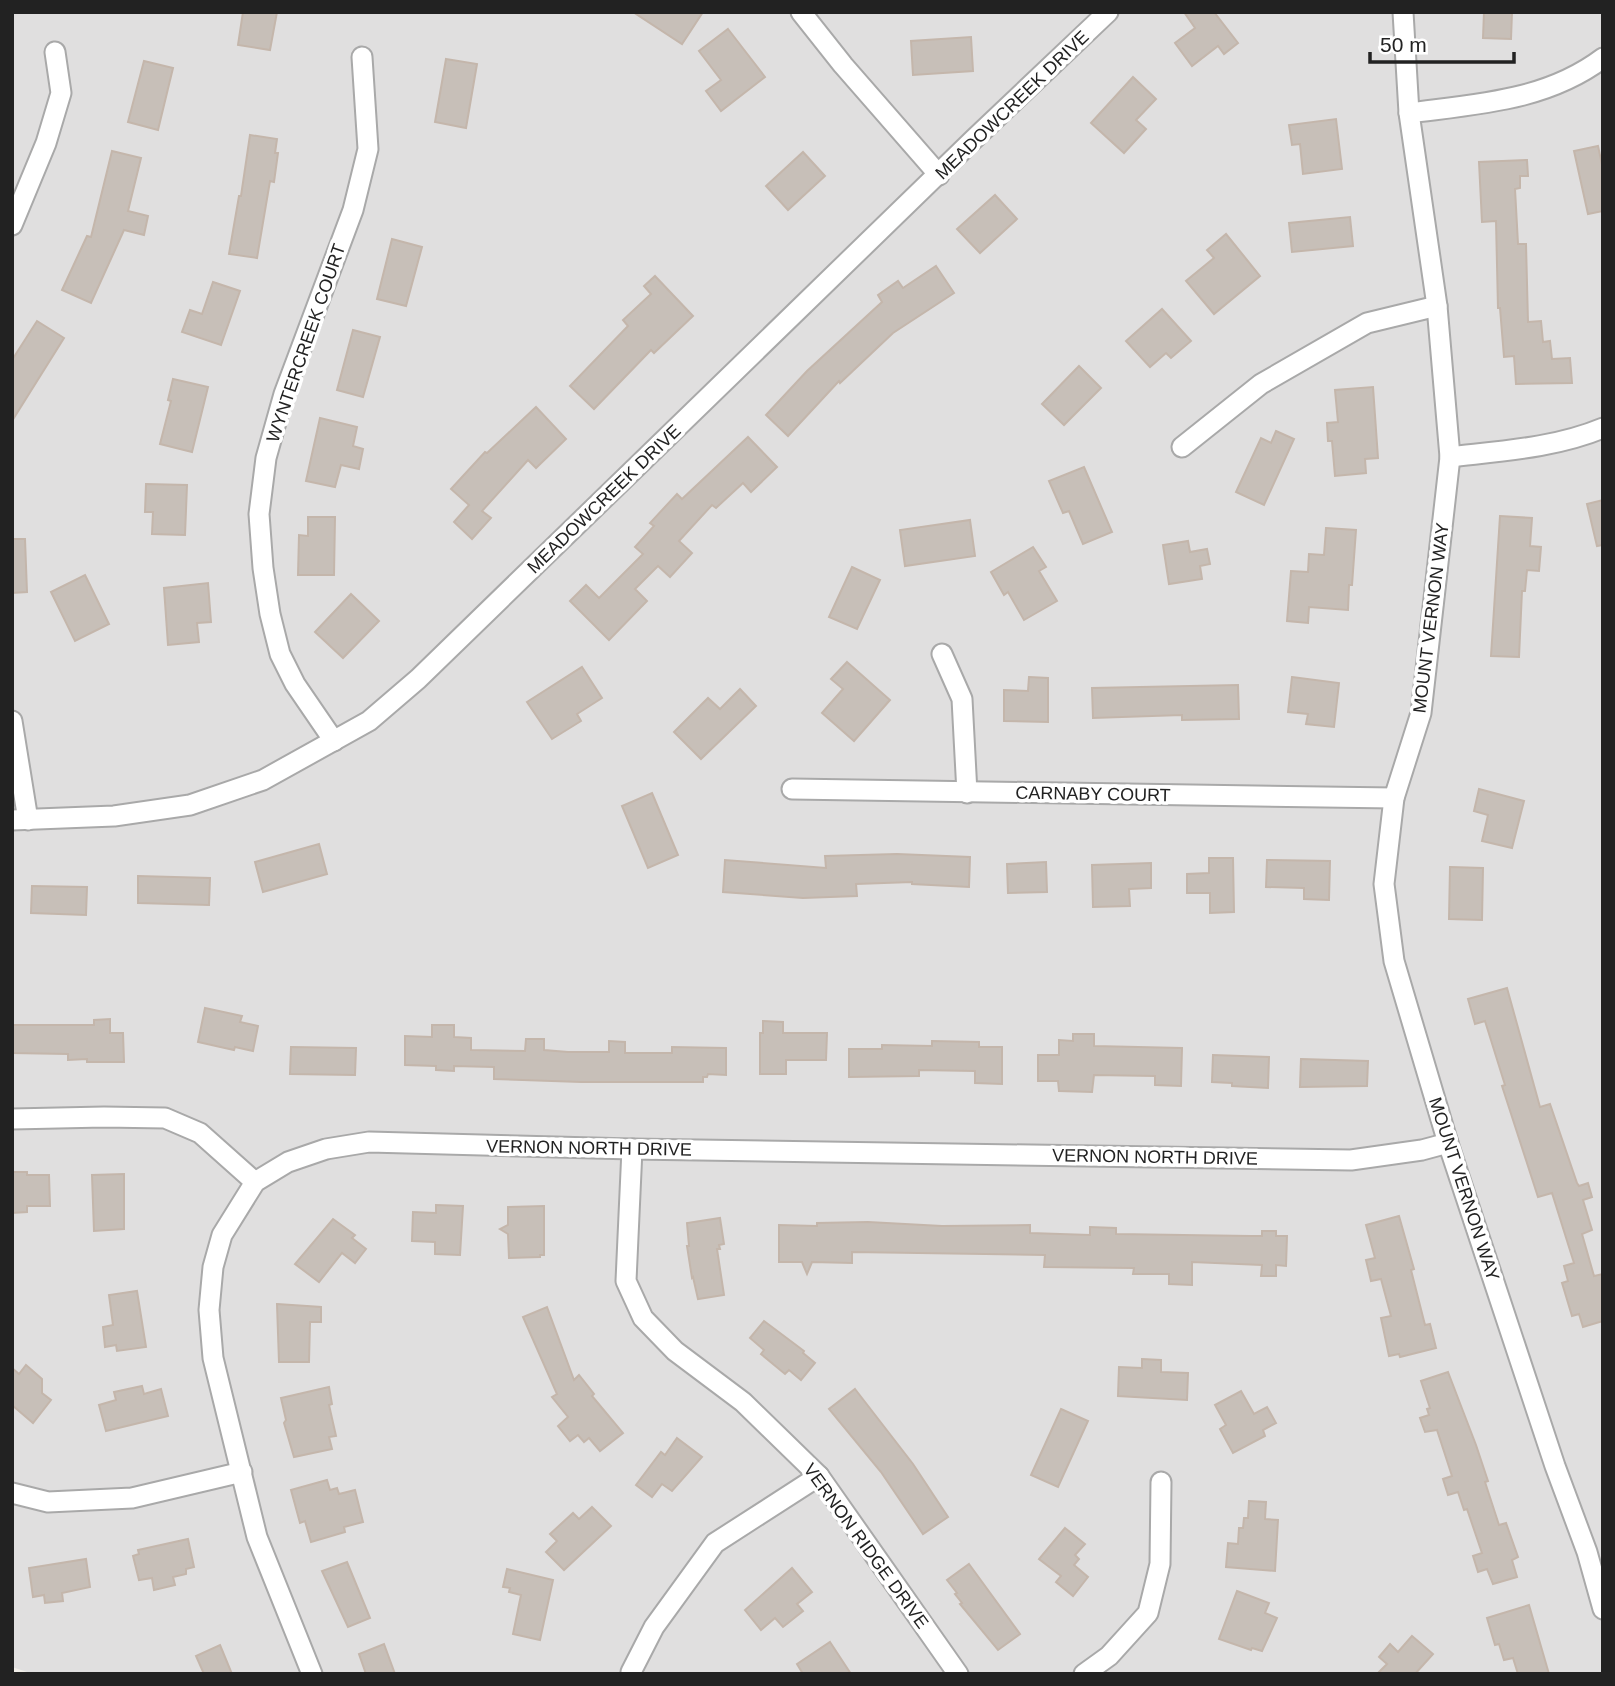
<svg xmlns="http://www.w3.org/2000/svg" width="1615" height="1686" viewBox="0 0 1615 1686" font-family="Arial,sans-serif">
  <style>
    .residential { fill: #e0dfdf }
    .building { fill: #c7bfb8; stroke: #c4b6ab; stroke-width: 2 }
    .lines { fill: none; stroke-linecap: round; stroke-linejoin: round }
    .minor-casing { stroke: #a9a9a9; stroke-width: 23 }
    .minor { stroke: #fff; stroke-width: 19 }
    .labels { text-anchor: middle; dominant-baseline: central; stroke-width: 7; stroke-linejoin: round; paint-order: stroke }
    .street-label { font-size: 18px; fill: #222; stroke: #fff }
  </style>
  <rect width="100%" height="100%" fill="#f2efe9"/>
  <!-- residential -->
  <path class="residential" d="M12 12H1603V1674H33L12 1667Z"/>
  <!-- building -->
  <g class="building">
    <path d="M243 12H277L270 50 238 45Z"/>
    <path d="M633 12H703L682 44Z"/>
    <path d="M1184 12H1214L1238 43 1224 54 1218 46 1192 66 1175 43 1195 28Z"/>
    <path d="M1484 12H1512L1511 39 1483 38Z"/>
    <path d="M728 29 765 77 721 111 706 91 721 80 699 51Z"/>
    <path d="M971 37 973 71 913 75 911 41Z"/>
    <path d="M446 59 477 64 466 128 435 122Z"/>
    <path d="M144 61 173 68 158 130 128 122Z"/>
    <path d="M1133 77 1156 99 1136 120 1146 129 1124 153 1091 123Z"/>
    <path d="M1336 119 1342 169 1303 174 1300 144 1292 145 1289 125Z"/>
    <path d="M250 135 277 139 275 153H278L274 182 270 181 257 258 229 254 239 196H241Z"/>
    <path d="M1598 146 1603 169V211L1588 214 1574 151Z"/>
    <path d="M112 151 141 158 128 211 148 216 144 235 124 230 91 303 62 290 87 236 91 237Z"/>
    <path d="M803 152 825 176 788 210 766 186Z"/>
    <path d="M1527 160 1528 176H1520V188L1515 189 1518 244H1526L1528 322 1541 321 1543 342 1550 341 1552 359 1570 358 1572 383 1516 384 1514 356 1504 357 1500 308H1498L1496 221 1482 222 1479 162Z"/>
    <path d="M995 195 1017 219 980 253 957 229Z"/>
    <path d="M1350 217 1353 246 1292 252 1289 223Z"/>
    <path d="M1226 234 1260 276 1214 314 1186 281 1214 258 1207 250Z"/>
    <path d="M392 239 422 247 406 306 377 299Z"/>
    <path d="M936 266 954 293 893 333 840 383 839 381 788 436 766 415 807 371 882 302 878 295 898 281 903 288Z"/>
    <path d="M655 276 693 316 654 353 651 350 594 409 570 386 628 326 623 320 651 294 644 286Z"/>
    <path d="M213 282 240 291 221 345 182 332 190 310 202 314Z"/>
    <path d="M1162 309 1191 341 1171 358 1166 353 1150 367 1126 341Z"/>
    <path d="M37 321 64 338 12 421V360Z"/>
    <path d="M353 330 380 337 363 397 337 390Z"/>
    <path d="M1079 366 1101 388 1064 425 1042 404Z"/>
    <path d="M173 379 208 387 192 452 160 444 171 401 168 400Z"/>
    <path d="M1373 387 1378 458 1365 459 1366 473 1335 476 1332 441H1328L1327 423 1338 422 1335 390Z"/>
    <path d="M536 407 566 439 536 468 528 460 482 511 491 518 472 539 454 522 469 505 451 489 485 452 487 453Z"/>
    <path d="M320 418 357 427 353 446 363 449 359 469 341 465 335 487 306 481Z"/>
    <path d="M1276 431 1294 439 1264 505 1236 492 1261 438 1271 443Z"/>
    <path d="M748 437 777 467 751 492 743 483 716 508 712 505 679 541 692 553 670 577 658 566 635 589 647 601 609 640 570 601 586 585 599 598 643 554 635 547 654 526 650 523 677 494 682 499Z"/>
    <path d="M1084 467 1112 532 1083 544 1069 511 1063 513 1049 481Z"/>
    <path d="M146 484 187 485 185 535 152 534 153 512H145Z"/>
    <path d="M1603 500V545L1597 546 1587 504Z"/>
    <path d="M1500 516 1532 518 1530 546 1541 547 1539 571 1527 570 1525 591H1522L1519 657 1491 656Z"/>
    <path d="M308 517H335L334 575H298L299 535 308 536Z"/>
    <path d="M970 520 975 556 905 566 900 530Z"/>
    <path d="M1326 528 1356 530 1352 585H1349L1348 610 1309 607 1308 623 1287 621 1291 571 1308 572 1309 554 1324 555Z"/>
    <path d="M12 539H25L27 592 12 593Z"/>
    <path d="M1188 541 1190 552 1207 549 1210 564 1200 566 1202 579 1169 584 1163 545Z"/>
    <path d="M1033 547 1046 567 1039 571 1057 601 1024 620 1008 592 1004 595 991 572Z"/>
    <path d="M852 567 880 580 857 629 829 617Z"/>
    <path d="M85 575 109 624 75 641 51 592Z"/>
    <path d="M208 583 211 622 197 623 199 642 168 645 164 588Z"/>
    <path d="M351 594 379 621 343 658 315 632Z"/>
    <path d="M847 662 890 700 854 741 822 713 843 689 831 679Z"/>
    <path d="M582 667 602 698 577 714 581 721 552 739 527 702Z"/>
    <path d="M1029 677 1048 678V722L1004 721V690L1028 691Z"/>
    <path d="M1292 677 1339 683 1334 727 1306 724 1308 714 1288 712Z"/>
    <path d="M1238 685 1239 719 1182 720V715L1093 718 1092 688Z"/>
    <path d="M740 689 756 706 701 759 674 732 708 698 720 709Z"/>
    <path d="M1479 789 1524 801 1512 848 1482 841 1488 815 1474 811Z"/>
    <path d="M652 793 678 855 648 868 622 806Z"/>
    <path d="M319 844 327 874 263 892 255 862Z"/>
    <path d="M897 854 970 857 969 887 912 884V882L856 884 857 896 803 898 723 892 725 860 826 868 825 856Z"/>
    <path d="M1209 858H1233L1234 912 1210 913V893H1187V874L1209 873Z"/>
    <path d="M1267 860 1330 861 1329 900 1304 899V888L1266 887Z"/>
    <path d="M1046 862 1047 892 1008 893 1007 864Z"/>
    <path d="M1151 863V888L1129 889 1130 906 1093 907 1092 865Z"/>
    <path d="M1450 867 1483 868 1482 920 1449 919Z"/>
    <path d="M138 876 210 878 209 905 138 903Z"/>
    <path d="M32 886 87 887 86 915 31 913Z"/>
    <path d="M1507 988 1540 1107 1550 1104 1577 1183 1579 1186 1588 1183 1592 1197 1583 1200 1592 1230 1582 1234 1594 1276 1603 1274V1321L1583 1327 1579 1314 1572 1316 1562 1283 1568 1281 1564 1266 1574 1263 1552 1193 1538 1197 1502 1086 1505 1085 1485 1021 1475 1024 1468 999Z"/>
    <path d="M205 1008 242 1016 240 1022 258 1026 253 1051 235 1047 234 1050 198 1042Z"/>
    <path d="M110 1019V1033H123L124 1062H87V1059L68 1060V1054L12 1053V1025H94V1020Z"/>
    <path d="M763 1021 783 1022V1033H827L826 1060H786V1074H760V1033H763Z"/>
    <path d="M432 1025H454V1037L471 1038V1050L525 1051 526 1039H544V1050L568 1052H609V1041L625 1042V1053H672V1047L726 1048V1075L708 1074 707 1077H703V1082H581L494 1079V1067L454 1066V1071L436 1070V1066L405 1065V1036L432 1037Z"/>
    <path d="M1073 1034H1094V1046L1182 1048 1181 1086 1155 1085V1076L1094 1075 1092 1092 1059 1091 1058 1081H1038V1055H1059V1040L1073 1041Z"/>
    <path d="M932 1041 979 1042V1047H1002V1084L975 1083V1071L919 1070V1076L849 1077V1049H882V1045L932 1046Z"/>
    <path d="M291 1047 356 1048 355 1075 290 1074Z"/>
    <path d="M1213 1055 1269 1057 1268 1088 1232 1086V1083L1212 1082Z"/>
    <path d="M1301 1059 1368 1061 1367 1086 1300 1087Z"/>
    <path d="M12 1172H27V1175H49L50 1206H27V1212L12 1213Z"/>
    <path d="M124 1174V1229L94 1231 92 1175Z"/>
    <path d="M436 1205 463 1206 460 1255 435 1254V1242L412 1241 413 1212 436 1213Z"/>
    <path d="M544 1206V1255H540V1257L509 1258 508 1234 500 1229 508 1225V1207Z"/>
    <path d="M1399 1216 1414 1269 1411 1270 1425 1325 1430 1324 1436 1348 1400 1357 1399 1354 1389 1356 1381 1318 1391 1316 1381 1279 1371 1281 1366 1260 1375 1258 1366 1225Z"/>
    <path d="M720 1218 724 1244 719 1245 720 1249H717L724 1295 698 1299 693 1277 692 1278 687 1246H689L687 1223Z"/>
    <path d="M333 1219 355 1235 352 1238 366 1249 355 1263 342 1253 319 1282 295 1264Z"/>
    <path d="M868 1222 942 1226 1030 1225V1233L1090 1235V1227L1116 1228V1234L1251 1236H1262V1231H1276V1236H1287L1286 1266 1276 1265V1276H1261L1262 1265 1192 1262V1285L1169 1284V1274H1133L1134 1268 1044 1267 1045 1255 852 1252V1263L812 1262 807 1274 802 1262H779V1225L817 1226V1223Z"/>
    <path d="M137 1291 146 1347 117 1351 116 1345 105 1347 103 1327 113 1325 109 1295Z"/>
    <path d="M277 1304 321 1307V1322H310L309 1362H279Z"/>
    <path d="M547 1307 574 1380 579 1375 594 1394 592 1396 623 1433 600 1451 589 1438 584 1442 578 1435 570 1441 558 1426 568 1417 552 1397 557 1394 523 1317Z"/>
    <path d="M764 1321 804 1351 803 1353 815 1363 801 1380 789 1370 785 1374 761 1354 764 1350 750 1338Z"/>
    <path d="M1142 1359 1161 1360V1372L1188 1373 1187 1400 1118 1396 1119 1367 1142 1368Z"/>
    <path d="M26 1365 42 1379V1393L51 1400 33 1423 12 1405V1368L19 1374Z"/>
    <path d="M1448 1372 1476 1445 1488 1481 1485 1482 1499 1525 1506 1523 1518 1557 1512 1560 1517 1577 1493 1584 1487 1569 1478 1572 1473 1556 1482 1553 1467 1509 1464 1510 1458 1492 1448 1495 1443 1479 1452 1476 1437 1430 1425 1432 1420 1418 1429 1415 1427 1409 1430 1408 1421 1381Z"/>
    <path d="M142 1386 144 1394 161 1389 168 1416 106 1431 99 1405 116 1400 114 1392Z"/>
    <path d="M329 1387 332 1404 329 1405 336 1436 329 1437 332 1449 294 1457 284 1423 286 1420 281 1398Z"/>
    <path d="M855 1389 913 1464 948 1517 923 1534 881 1472 829 1409Z"/>
    <path d="M1241 1391 1254 1414 1267 1407 1276 1423 1263 1430 1265 1436 1233 1453 1220 1429 1226 1425 1215 1405Z"/>
    <path d="M1061 1409 1088 1421 1058 1487 1031 1475Z"/>
    <path d="M677 1438 702 1457 672 1491 662 1484 652 1497 636 1485 661 1452 665 1455Z"/>
    <path d="M327 1480 330 1490 337 1488 339 1494 355 1490 363 1522 344 1527 345 1532 311 1542 305 1521 300 1523 291 1490Z"/>
    <path d="M1249 1501 1266 1502 1265 1519 1278 1520 1275 1571 1226 1567 1228 1543 1238 1544 1239 1528H1243L1244 1518H1248Z"/>
    <path d="M592 1507 611 1526 564 1570 546 1552 557 1541 550 1534 573 1513 579 1519Z"/>
    <path d="M1065 1528 1085 1544 1075 1555 1079 1559 1074 1565 1088 1577 1073 1596 1056 1582 1061 1576 1039 1559Z"/>
    <path d="M188 1539 194 1567 186 1569V1574L173 1577 175 1585 154 1590 152 1578 139 1580 133 1556 139 1554 138 1550Z"/>
    <path d="M86 1559 90 1587 62 1593 63 1601 45 1603 44 1595 33 1597 29 1568Z"/>
    <path d="M347 1562 370 1618 348 1627 322 1571Z"/>
    <path d="M969 1564 1020 1634 998 1650 960 1604 962 1603 955 1594 957 1593 947 1580Z"/>
    <path d="M792 1568 812 1592 797 1604 803 1611 783 1627 775 1618 761 1630 745 1610Z"/>
    <path d="M507 1569 553 1580 540 1640 513 1634 521 1595 509 1592 510 1588 503 1587Z"/>
    <path d="M1237 1591 1269 1603 1265 1613 1277 1618 1262 1651 1252 1648 1251 1650 1219 1639Z"/>
    <path d="M1529 1605 1549 1674H1518L1513 1658 1504 1660 1499 1644 1495 1645 1487 1618Z"/>
    <path d="M1412 1636 1433 1654 1415 1674H1377L1387 1664 1379 1657 1390 1644 1398 1652Z"/>
    <path d="M830 1642 851 1674H803L797 1664Z"/>
    <path d="M384 1644 395 1674H366L359 1654Z"/>
    <path d="M220 1645 232 1674H204L196 1656Z"/>
  </g>
  <g class="lines">
    <defs>
      <g id="minor">
        <path d="M801 12 843 65 939 175"/>
        <path d="M1403 12 1409 113 1437 306 1450 457 1421 713 1394 798 1384 884 1394 961 1448 1143 1555 1466 1587 1552 1603 1609"/>
        <path d="M1409 113C1477 104 1546 101 1603 58"/>
        <path d="M12 225 46 143 61 93 55 52"/>
        <path d="M1182 447 1261 384 1367 323 1437 306"/>
        <path d="M1450 457C1501 451 1555 448 1603 428"/>
        <path d="M942 654 962 699 967 793"/>
        <path d="M12 721 28 820"/>
        <path d="M334 741 295 684 280 654 270 614 263 568 259 514 266 458 284 394 353 210 368 149 362 57"/>
        <path d="M792 789 1394 798"/>
        <path d="M12 820 114 816 190 805 263 780 369 721 418 679 975 138 1108 12"/>
        <path d="M12 1119 104 1117 165 1118 200 1133 255 1182"/>
        <path d="M632 1149 626 1281 643 1318 675 1351 743 1402 819 1476 958 1674"/>
        <path d="M12 1493 48 1502 132 1498 242 1472"/>
        <path d="M631 1672 654 1627 715 1543 819 1476"/>
        <path d="M312 1674 257 1537 213 1358 209 1310 213 1267 222 1235 255 1182 288 1162 326 1149 369 1142 632 1149 1351 1160 1422 1150 1448 1143"/>
        <path d="M1084 1674 1109 1656 1148 1613 1160 1564 1161 1482"/>
      </g>
    </defs>
    <!-- minor casing -->
    <use href="#minor" class="minor-casing"/>
    <!-- minor -->
    <use href="#minor" class="minor"/>
  </g>
  <g class="labels">
    <!-- street labels -->
    <g class="street-label">
      <text transform="translate(1012 105) rotate(-44)">MEADOWCREEK DRIVE</text>
      <text transform="translate(306 343) rotate(-71)">WYNTERCREEK COURT</text>
      <text transform="translate(604 499) rotate(-44)">MEADOWCREEK DRIVE</text>
      <text transform="translate(1431 618) rotate(-83)">MOUNT VERNON WAY</text>
      <text transform="translate(1093 794) rotate(1)">CARNABY COURT</text>
      <text transform="translate(589 1148) rotate(1)">VERNON NORTH DRIVE</text>
      <text transform="translate(1155 1157) rotate(1)">VERNON NORTH DRIVE</text>
      <text transform="translate(1464 1189) rotate(72)">MOUNT VERNON WAY</text>
      <text transform="translate(866 1546) rotate(54)">VERNON RIDGE DRIVE</text>
    </g>
  </g>
  <!-- border -->
  <rect width="1615" height="1686" fill="none" stroke="#222222" stroke-width="28"/>
  <!-- scale -->
  <path d="M1370 52v10h144v-10" fill="none" stroke="#222222" stroke-width="3.5"/>
  <text x="1380" y="52" font-size="21" fill="#222222" stroke="#ffffff" stroke-width="5" paint-order="stroke">50 m</text>
</svg>
